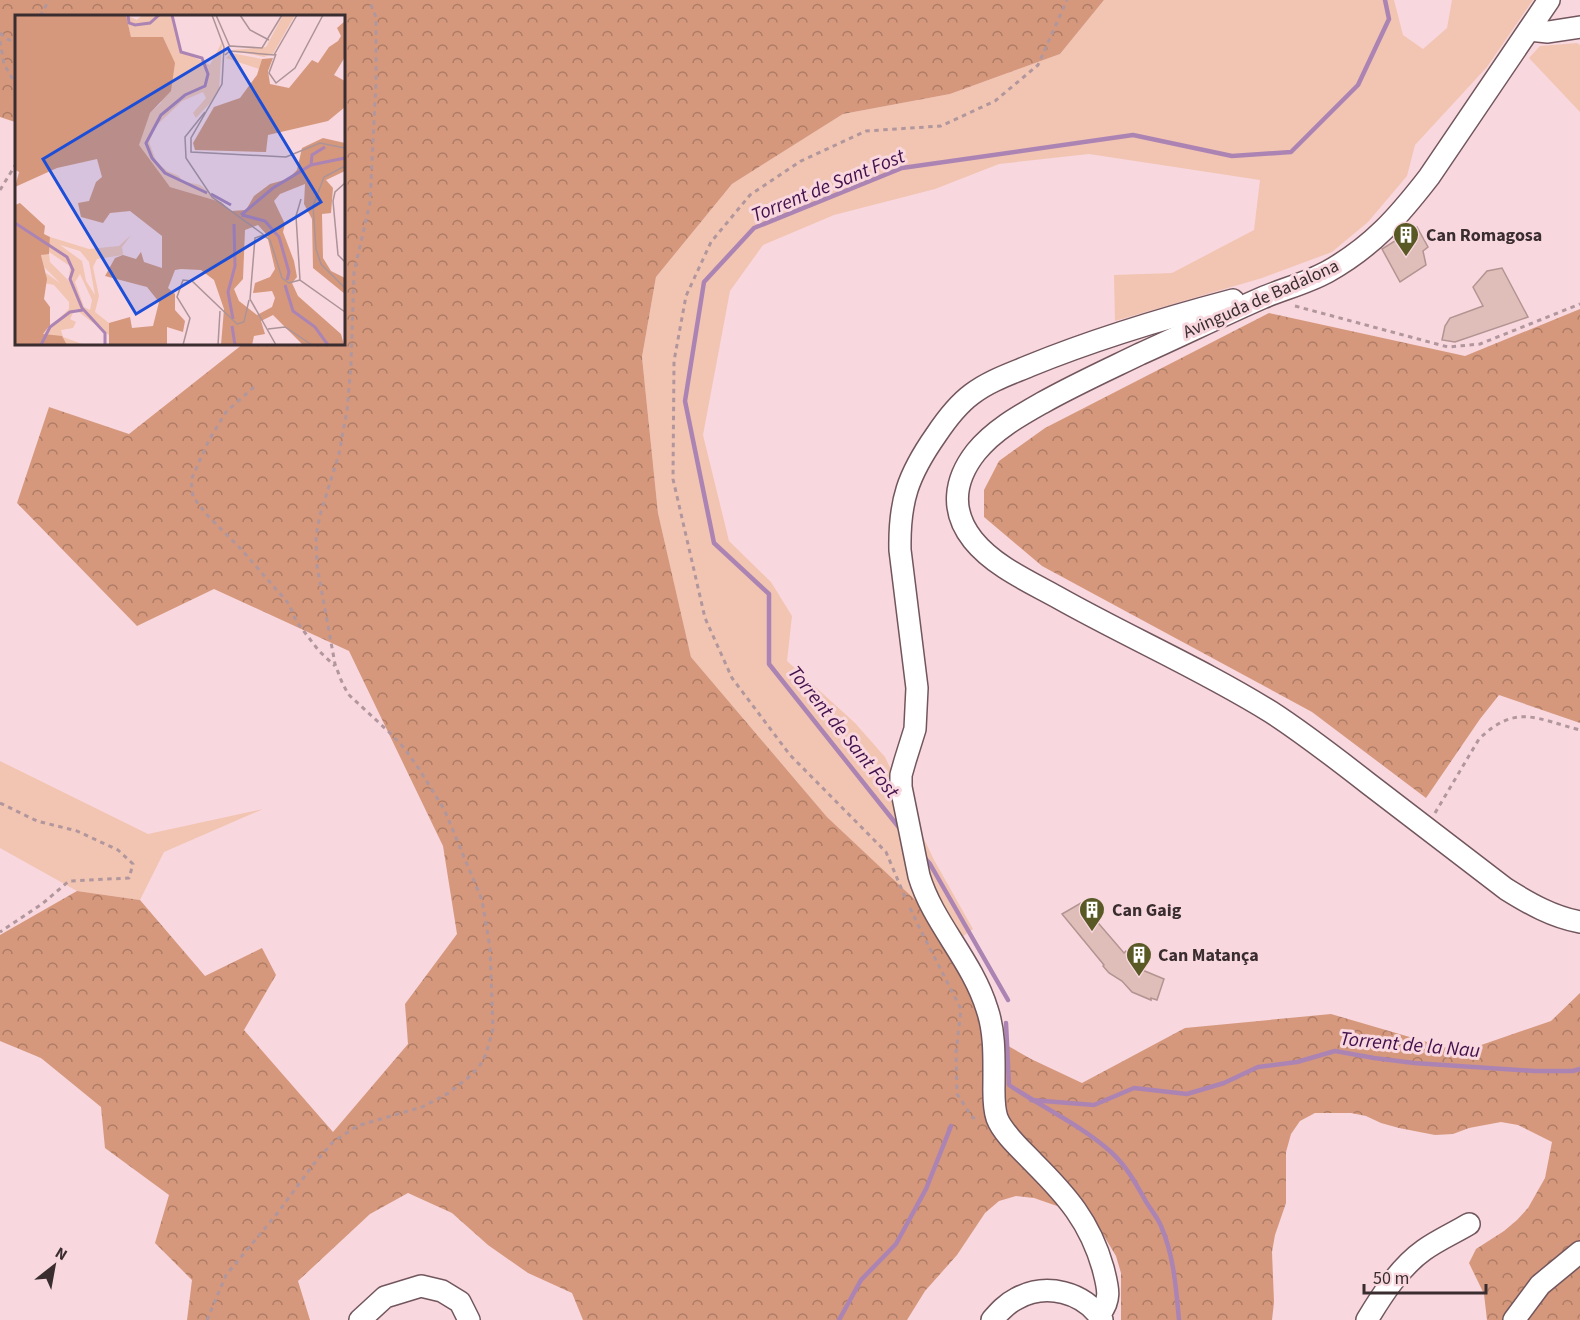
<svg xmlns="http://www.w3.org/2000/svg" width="1580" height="1320" viewBox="0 0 1580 1320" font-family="'Source Sans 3',sans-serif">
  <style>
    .green { fill: #f2c5b2 }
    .forest { fill: url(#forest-crowns) }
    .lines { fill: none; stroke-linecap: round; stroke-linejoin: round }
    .stream { stroke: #ac84b4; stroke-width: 4.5 }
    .building { fill: #dfbeba; stroke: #b39491; stroke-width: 1.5 }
    .minor-casing { stroke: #72565d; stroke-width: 24 }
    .path { stroke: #b1979d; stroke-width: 3; stroke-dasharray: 4.5 4.5; stroke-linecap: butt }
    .minor { stroke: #fff; stroke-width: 21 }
    .labels { text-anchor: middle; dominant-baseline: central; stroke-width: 6; stroke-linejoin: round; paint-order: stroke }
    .poi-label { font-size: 18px; font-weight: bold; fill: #3a2d30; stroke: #f8d7de; text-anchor: start }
    .street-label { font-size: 18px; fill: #3a2d30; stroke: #f8d7de }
    .water-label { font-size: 20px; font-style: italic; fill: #43104c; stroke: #f8d7de }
    .inset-river { fill: none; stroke: #ac84b4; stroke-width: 3 }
    .inset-road { fill: none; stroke: #ac9398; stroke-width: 1.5 }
    .view { fill: #1d4ed8; fill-opacity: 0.15; stroke: #1d4ed8; stroke-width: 3 }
    .inset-edge { fill: none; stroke: #3a2d30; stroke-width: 3 }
  </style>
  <defs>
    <pattern id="forest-crowns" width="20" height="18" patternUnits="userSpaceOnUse" patternTransform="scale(1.5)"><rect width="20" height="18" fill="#d5987c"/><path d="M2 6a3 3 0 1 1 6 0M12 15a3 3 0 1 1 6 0" fill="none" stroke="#ae7c66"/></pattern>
  </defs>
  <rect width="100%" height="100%" fill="#f8d7de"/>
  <!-- green -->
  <g class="green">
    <path d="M1104 0H1394L1403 35 1423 49 1447 28 1452 0H1533L1487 67 1415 145 1407 176 1368 222 1332 252 1262 278 1115 321 1114 275 1172 273 1254 230 1260 180 1089 154 999 164 935 189 834 215 763 245 730 291 703 435 729 541 771 582 792 616 787 661 855 723 885 757 934 860 973 929 958 940 827 817 691 657 658 513 642 357 656 277 732 184 843 114 950 94 1060 54Z"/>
    <path d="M1577 43 1580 45V112L1529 58 1540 46Z"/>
    <path d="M0 761 148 834 263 809 164 852 140 900 77 891 0 848Z"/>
  </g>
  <!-- forest -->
  <g class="forest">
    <path d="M0 0H1104L1060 54 950 94 843 114 732 184 656 277 642 357 658 513 691 657 827 817 958 940 987 1034 1031 1059 1082 1083 1185 1028 1331 1014 1461 1052 1551 1021 1580 993V1320H1487L1484 1294 1469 1263 1476 1249 1504 1231 1517 1220 1528 1208 1545 1178 1552 1142 1518 1125 1501 1122 1469 1128 1453 1134 1435 1135 1399 1128 1381 1123 1366 1116 1351 1113H1315L1300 1121 1291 1134 1286 1152V1203L1275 1235 1272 1252 1274 1302 1272 1320H1121V1273L1116 1256 1098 1226 1060 1207 1034 1198 1016 1196 999 1201 985 1213 957 1255 925 1291 907 1320H583L572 1293 528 1273 488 1245 452 1213 408 1193 370 1214 298 1281 310 1320H187L192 1280 155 1243 169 1195 105 1148 101 1107 41 1058 0 1041V935L77 891 140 900 205 976 262 948 276 975 244 1030 333 1132 408 1044 405 1004 457 934 443 846 349 651 214 589 137 626 17 503 49 407 129 434 243 344H344V16H16L15 122 0 117Z"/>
    <path d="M1580 309V723L1499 695 1480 719 1426 798 1312 712 1042 566 984 517V490L999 461 1045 428 1269 313 1465 356Z"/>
  </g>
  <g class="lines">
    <!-- stream -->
    <g class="stream">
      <path d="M901 830 769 664V594L714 543 685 401 704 282 754 228 902 168 1133 135 1232 156 1291 152 1358 85 1389 19 1385 0"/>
      <path d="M924 857 930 864 1008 1000"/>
      <path d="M1006 1023 1009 1085C1042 1107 1084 1127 1112 1153 1126 1166 1135 1182 1144 1198 1149 1208 1157 1216 1161 1226 1174 1256 1176 1288 1179 1320"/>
      <path d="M1031 1100 1094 1105 1134 1088 1187 1094 1224 1083 1258 1067 1297 1062 1335 1051 1374 1058 1414 1063 1535 1071H1573L1580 1069"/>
      <path d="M839 1320 861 1280 896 1244 926 1189 951 1126"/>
    </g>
  </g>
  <!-- building -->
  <g class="building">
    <path d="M1417 227 1428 247 1423 251 1426 265 1400 282 1382 249Z"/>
    <path d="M1502 268 1528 317 1455 342 1442 340 1445 326 1450 318 1483 306 1473 287 1487 271Z"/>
    <path d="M1081 903 1124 953 1126 951 1136 962 1135 967 1164 979 1157 1000 1151 998V1000L1132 992 1122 981 1109 973 1103 966 1104 965 1062 914Z"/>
  </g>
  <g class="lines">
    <defs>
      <g id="minor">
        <path d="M1549 0 1429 177C1398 217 1372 247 1327 272 1307 283 1283 289 1262 298 1221 316 1180 336 1140 354 1107 370 1074 385 1042 403 1019 416 994 430 976 452 954 480 950 511 973 540 994 566 1028 581 1057 597 1128 637 1202 669 1271 712 1305 734 1337 759 1369 784 1415 819 1460 854 1506 889 1530 904 1553 917 1580 922"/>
        <path d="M1529 30 1548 32 1580 27"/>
        <path d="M1099 1315C1112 1299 1108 1288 1103 1268 1090 1222 1067 1196 1034 1163 1023 1151 1003 1134 997 1118 993 1106 994 1093 994 1081 994 1058 995 1032 987 1009 972 960 933 923 919 876L901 787V775L905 761 915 729 917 688 900 550C899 501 908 475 936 435 946 420 957 405 972 394 989 381 1010 374 1029 366 1095 339 1165 318 1233 300"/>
        <path d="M360 1320 385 1297 421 1286 442 1291 460 1302 469 1320"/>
        <path d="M992 1320C999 1312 1006 1304 1016 1299 1046 1282 1084 1292 1102 1320"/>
        <path d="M1367 1320C1382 1295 1400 1267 1424 1250 1438 1240 1454 1233 1469 1224"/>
        <path d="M1514 1320 1540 1285 1580 1252"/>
      </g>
    </defs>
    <!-- minor casing -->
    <use href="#minor" class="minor-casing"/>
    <!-- path -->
    <g class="path">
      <path d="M40 16 49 0"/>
      <path d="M0 33C5 37 9 42 16 41"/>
      <path d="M0 41 4 64 16 85"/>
      <path d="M0 190 16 164"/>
      <path d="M1295 306 1448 347 1480 344 1580 304"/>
      <path d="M254 387 226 412 209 440 191 480 193 497 208 516 240 548 289 604 296 621 319 651 335 666"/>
      <path d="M0 803 37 821 77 831 118 850 133 864 129 878 69 881 42 904 0 932"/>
      <path d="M1435 813 1479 739C1516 703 1537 719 1580 730"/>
      <path d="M905 897 886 852 790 755 732 678 705 618 673 479 674 361 686 296 711 242 750 195 801 161 866 131 941 126 995 101 1038 65 1067 0"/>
      <path d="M910 908 921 931 961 1009 956 1053 957 1094 973 1118H980"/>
      <path d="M207 1320 226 1275 276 1215 313 1165 333 1142 357 1126 422 1107 447 1094 469 1077 479 1067 486 1054 493 1029 490 948 482 900 444 809 419 769 405 749 389 732 348 694 341 680 335 664 317 566 316 536 320 515 339 454 347 410 351 365 354 272 370 203 376 81V17L369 0"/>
    </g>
    <!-- minor -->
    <use href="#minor" class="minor"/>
  </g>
  <!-- icons -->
  <defs>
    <symbol id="building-pin" viewBox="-11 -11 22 30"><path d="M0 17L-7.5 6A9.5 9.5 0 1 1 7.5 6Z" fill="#595926" stroke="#f8d7de"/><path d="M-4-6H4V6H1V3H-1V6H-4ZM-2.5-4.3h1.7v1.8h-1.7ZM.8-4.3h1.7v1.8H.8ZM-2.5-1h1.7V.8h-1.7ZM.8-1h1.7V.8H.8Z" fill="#fff"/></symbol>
  </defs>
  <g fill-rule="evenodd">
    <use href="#building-pin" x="1391" y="220" width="30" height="40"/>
    <use href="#building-pin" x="1077" y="895" width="30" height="40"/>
    <use href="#building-pin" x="1124" y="940" width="30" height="40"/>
  </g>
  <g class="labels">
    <!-- poi labels -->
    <g class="poi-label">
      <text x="1426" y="235">Can Romagosa</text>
      <text x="1112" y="910">Can Gaig</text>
      <text x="1158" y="955">Can Matança</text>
    </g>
    <!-- street labels -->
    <g class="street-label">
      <text transform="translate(1261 299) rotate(-24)">Avinguda de Badalona</text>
    </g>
    <!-- water labels -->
    <g class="water-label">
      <text transform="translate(828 186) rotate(-22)">Torrent de Sant Fost</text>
      <text transform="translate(843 732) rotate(51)">Torrent de Sant Fost</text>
      <text transform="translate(1410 1045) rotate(5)">Torrent de la Nau</text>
    </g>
  </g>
  <!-- overview -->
  <g transform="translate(15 15)">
    <rect width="330" height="330" fill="#f8d7de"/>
    <path d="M111 0 122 5 127 0H158L166 36 195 50 207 27 204 74 195 88 181 103 178 98 191 83 188 77 167 86 141 111 134 127 141 146 152 156 164 161 167 166 185 170 206 187 155 172 129 141 124 130 127 114 135 98 146 88 154 35 148 22H116ZM268 0H280L258 39 249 42 217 35 251 32ZM216 38 247 44 244 54 211 43ZM116 220 107 232 108 240 82 244 78 252 84 281 80 297 94 308V320L60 294 55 304 61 307 58 313 46 315 48 322 70 330H52L28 319 54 294V287L39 270 29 268 31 258 45 268 29 252 26 239H34L35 247 54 266 55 251 34 237 35 222 74 234 104 231ZM45 230 65 236 74 247 80 280 71 266 67 246ZM65 259 77 285 75 295 69 292 60 267Z" fill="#f2c5b2" fill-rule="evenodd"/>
    <path d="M0 0H111L116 22H148L160 48 156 76 135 98 124 130 155 172 206 187 216 196 231 195 239 181 255 169 273 164 282 155 287 133 308 123 330 128V156L311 165 318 173 316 198 307 199 308 243 316 256 330 263V279L298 253 297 204 289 189 290 169 265 179 259 186 270 209 268 217 279 246 282 262 277 268 283 281 326 319 329 330H288L258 300 246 306 250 319 239 321 237 330H206L209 294 199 265 186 255 166 254 160 255 153 273 160 279V295L170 306 168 317 152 312V330H94V308L115 302 117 313 138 311 144 287 132 272 90 261 100 243 108 240 121 244 126 237 129 247 147 253V221L115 196 95 198 88 208 66 202 63 188 74 186 81 167 87 162 82 144 42 153 0 172 4 157 0 155ZM243 210 252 220 260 254 255 262 240 268 238 278 257 276 260 283 257 292 242 300 224 286 219 274 228 264 230 215ZM330 6V42L319 60 330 66V92L313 106 253 120 251 137 180 135 178 128 199 92 225 83 242 60 247 44 258 43 253 56 255 69 274 73 297 45 303 48 314 32 323 26 326 21 322 13ZM5 188 30 211 29 219 35 222 34 239 26 240 32 264 29 284 35 292V310L28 319 47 321 52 330H0V190Z" fill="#d5987c" fill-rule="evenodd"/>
    <path class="inset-river" d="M113 0 114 8 120 10 135 8 144 0M157 0 166 37 187 43 193 59 190 71 170 80 146 100 131 128 137 143 150 158 192 178M296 150 297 140 310 132M196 179 216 190M226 200 258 173 296 150 330 143M227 200 250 206 264 222 274 257 272 265M0 208 52 242 58 255 55 264 67 293 90 318V330M270 270 278 296 300 312 313 330M218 304 213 277 220 251 219 209M217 311 220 330M26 330 35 312 55 297 68 295"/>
    <path class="inset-road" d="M197 0 209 32 207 69 176 123V137L271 142 305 128 330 133M201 0 215 32M225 0 235 15 254 25M215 31 247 33 267 0M261 39 254 58 261 68 280 53 308 0M210 40 215 36 259 40 282 0M190 97 170 122 171 143 197 182 249 220M330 151 309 162 298 191 301 234 306 249 330 273M330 168 320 177 318 186 323 240 330 247M286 184 281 201 285 265 330 297M253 314 270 312 297 330M168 330 175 303 162 282 168 265 177 266 222 309 229 307 234 285M203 330 205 296M261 330 235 284 240 223 248 220 255 225 267 263 274 268 285 265"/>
    <path class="view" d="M213 33 306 187 121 299 28 144Z"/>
    <rect width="330" height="330" class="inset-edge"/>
  </g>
  <!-- north arrow -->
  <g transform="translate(54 1266) rotate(31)" stroke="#f8d7de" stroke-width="4.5" paint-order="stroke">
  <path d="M0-4.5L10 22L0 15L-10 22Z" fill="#3a2d30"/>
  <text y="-9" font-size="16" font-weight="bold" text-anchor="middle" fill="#3a2d30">N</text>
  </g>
  <!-- scale -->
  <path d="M1364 1284v9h122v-9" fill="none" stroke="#3a2d30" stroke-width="3"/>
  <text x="1373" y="1284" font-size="18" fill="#3a2d30" stroke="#f8d7de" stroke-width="4.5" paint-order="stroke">50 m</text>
</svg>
